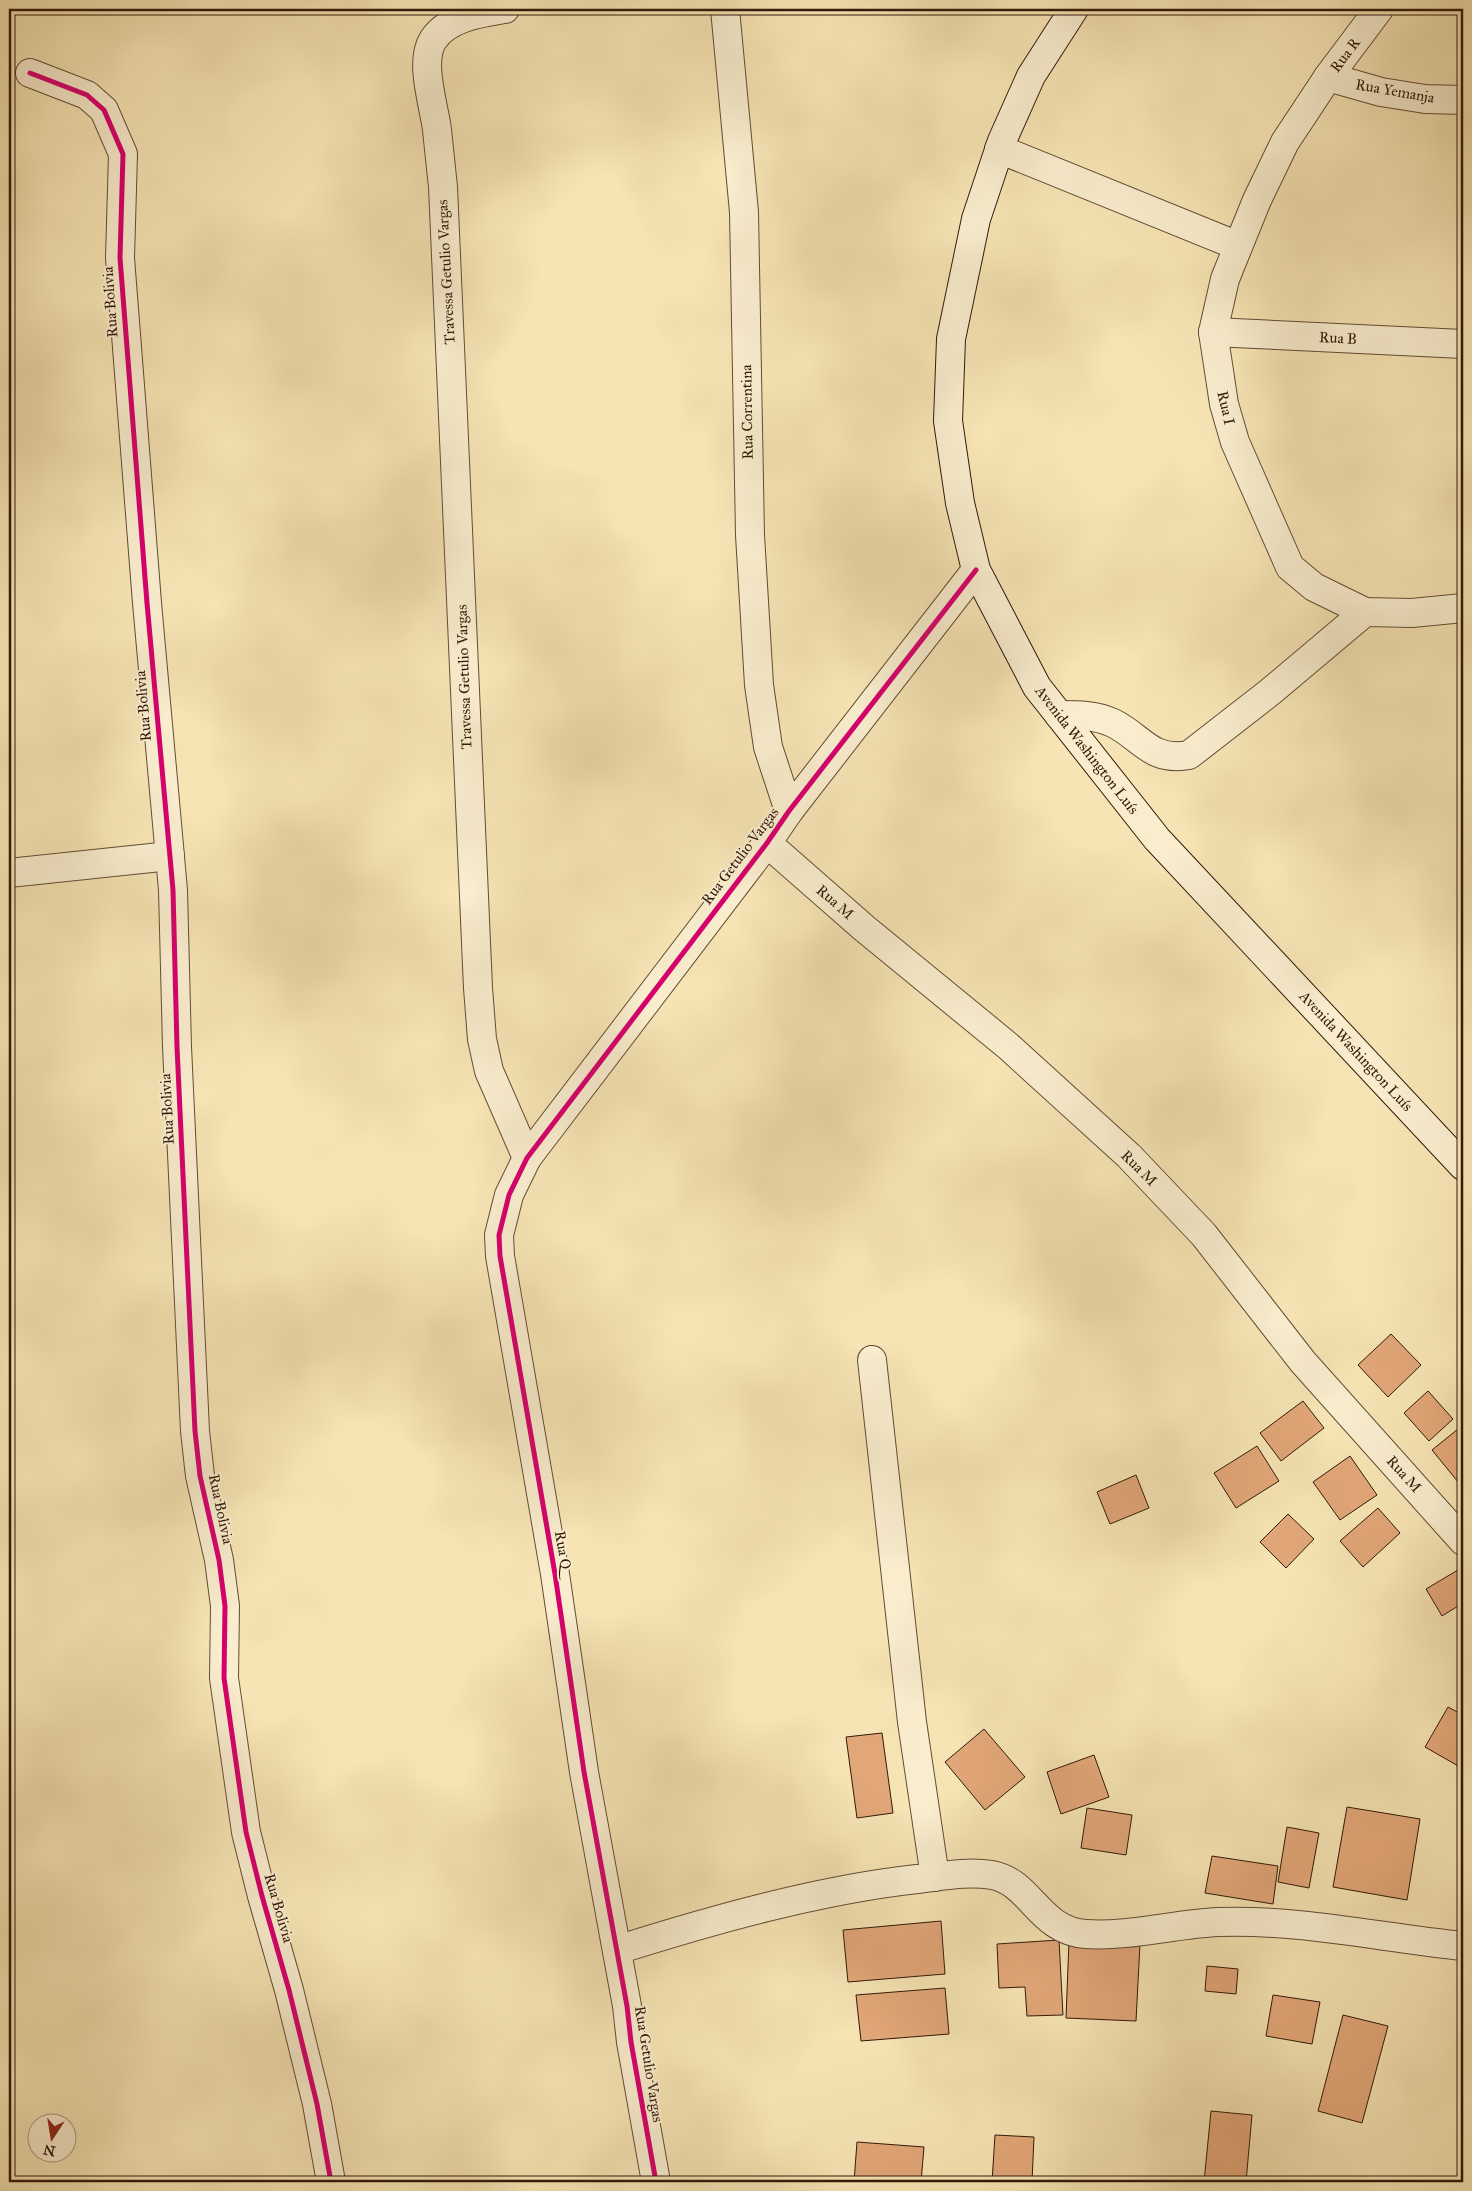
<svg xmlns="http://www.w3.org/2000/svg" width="1472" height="2191" viewBox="0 0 1472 2191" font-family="'IM FELL Great Primer',serif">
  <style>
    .building { fill: #e2a779; stroke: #321909 }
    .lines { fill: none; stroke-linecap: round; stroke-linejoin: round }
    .minor-casing { stroke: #634c34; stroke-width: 30 }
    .secondary-casing { stroke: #321909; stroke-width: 30 }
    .minor { stroke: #f9edce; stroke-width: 28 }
    .secondary { stroke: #f9edce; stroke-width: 28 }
    .cycleway-casing { stroke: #f9edce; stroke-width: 8 }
    .cycleway { stroke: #d6006c; stroke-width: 5 }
    .labels { text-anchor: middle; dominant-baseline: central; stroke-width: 4; stroke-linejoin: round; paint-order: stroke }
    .street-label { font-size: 15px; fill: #321909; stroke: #f9edce }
  </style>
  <rect width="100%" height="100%" fill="#f6e4b4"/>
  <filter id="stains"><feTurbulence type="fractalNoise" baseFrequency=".004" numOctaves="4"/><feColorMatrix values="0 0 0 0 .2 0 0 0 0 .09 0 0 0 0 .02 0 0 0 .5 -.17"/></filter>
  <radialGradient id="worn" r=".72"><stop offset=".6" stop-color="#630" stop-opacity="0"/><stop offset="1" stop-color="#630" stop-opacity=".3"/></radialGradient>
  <!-- building -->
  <g class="building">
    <path d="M1391 1334 1421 1365 1388 1397 1358 1365Z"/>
    <path d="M1428 1391 1453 1419 1429 1441 1404 1413Z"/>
    <path d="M1303 1401 1324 1428 1281 1461 1260 1433Z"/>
    <path d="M1463 1425V1488L1432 1450Z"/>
    <path d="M1257 1446 1279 1481 1236 1508 1214 1473Z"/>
    <path d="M1350 1456 1377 1495 1340 1520 1313 1482Z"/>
    <path d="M1136 1475 1149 1508 1110 1524 1097 1492Z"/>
    <path d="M1378 1508 1400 1533 1363 1567 1340 1541Z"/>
    <path d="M1288 1514 1314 1539 1286 1568 1260 1542Z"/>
    <path d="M1463 1567V1603L1442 1616 1426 1589Z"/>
    <path d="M1448 1707 1463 1715V1761L1460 1767 1425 1747Z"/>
    <path d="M984 1729 1025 1777 985 1810 945 1762Z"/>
    <path d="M882 1733 893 1813 857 1818 846 1737Z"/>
    <path d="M1094 1755 1109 1797 1061 1814 1047 1772Z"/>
    <path d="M1347 1807 1420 1819 1407 1900 1333 1887Z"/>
    <path d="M1087 1808 1132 1815 1126 1855 1081 1848Z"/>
    <path d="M1287 1827 1319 1833 1309 1888 1278 1882Z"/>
    <path d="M1212 1856 1278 1866 1273 1904 1205 1893Z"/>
    <path d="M941 1921 945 1974 848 1982 843 1930Z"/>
    <path d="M1059 1940 1063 2015 1027 2016 1025 1987 999 1988 997 1944Z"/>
    <path d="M1069 1941 1140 1944 1136 2021 1066 2018Z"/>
    <path d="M1207 1966 1238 1969 1236 1994 1205 1991Z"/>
    <path d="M945 1988 949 2034 861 2041 856 1995Z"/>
    <path d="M1273 1995 1320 2002 1312 2044 1266 2036Z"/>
    <path d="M1343 2015 1388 2026 1362 2123 1318 2111Z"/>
    <path d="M1211 2111 1252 2115 1246 2182H1204Z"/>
    <path d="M995 2135 1034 2137 1032 2182H992Z"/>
    <path d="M857 2142 924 2147 921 2182H854Z"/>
  </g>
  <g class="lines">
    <defs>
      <g id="minor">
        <path d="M505 9C481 13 448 17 433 40 419 62 434 105 437 130 439 149 441 168 443 187L478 988 482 1039 489 1071 527 1158"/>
        <path d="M725 9 744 212 750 535 759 685 768 747 789 811"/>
        <path d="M1379 9 1328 77 1285 142 1257 200 1225 279 1213 332 1219 371 1224 404 1235 442 1290 567 1314 587 1365 612 1412 613 1463 608"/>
        <path d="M30 73 87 95 104 110 123 154 120 258 147 603 173 890 177 1047 195 1431 200 1476 219 1560 225 1606 224 1678 246 1832 262 1896 289 1990 317 2104 331 2182"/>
        <path d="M1328 77 1381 92 1425 99 1463 100"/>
        <path d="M999 149 1238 246"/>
        <path d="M1213 332 1463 344"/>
        <path d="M1059 715C1077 715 1096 715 1113 723 1142 737 1150 762 1189 755L1270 692 1365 612"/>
        <path d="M767 843 864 928 1008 1046 1129 1156 1204 1235 1303 1362 1463 1541"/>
        <path d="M9 873 170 856"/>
        <path d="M872 1360 912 1722 935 1877"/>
        <path d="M617 1950C712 1920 818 1890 917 1879 942 1876 968 1871 992 1875 1031 1882 1039 1931 1086 1934 1128 1937 1175 1924 1218 1922 1300 1919 1382 1938 1463 1946"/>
        <path d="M656 2182 631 2042 627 2006 584 1772 555 1574 500 1256 499 1235 509 1195 527 1158 767 843 789 811 976 570"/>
      </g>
      <path id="secondary" d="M1074 9 1031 76 1002 141 976 219 951 339 948 421 960 503 976 570 1037 687 1157 839 1463 1166"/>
    </defs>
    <!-- minor casing -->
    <use href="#minor" class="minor-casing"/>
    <!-- secondary casing -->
    <use href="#secondary" class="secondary-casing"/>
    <!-- minor -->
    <use href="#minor" class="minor"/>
    <!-- secondary -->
    <use href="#secondary" class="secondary"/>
    <defs>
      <g id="cycleway">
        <path d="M30 73 87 95 104 110 123 154 120 258 147 603 173 890 177 1047 195 1431 200 1476 219 1560 225 1606 224 1678 246 1832 262 1896 289 1990 317 2104 331 2182"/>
        <path d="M656 2182 631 2042 627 2006 584 1772 555 1574 500 1256 499 1235 509 1195 527 1158 767 843 789 811 976 570"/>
      </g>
    </defs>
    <!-- cycleway casing -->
    <use href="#cycleway" class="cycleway-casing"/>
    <!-- cycleway -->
    <use href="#cycleway" class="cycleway"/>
  </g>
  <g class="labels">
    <!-- street labels -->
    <g class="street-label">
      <text transform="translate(1345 55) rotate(-53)">Rua R</text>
      <text transform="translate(1395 91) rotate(10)">Rua Yemanja</text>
      <text transform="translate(446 272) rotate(-93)">Travessa Getulio Vargas</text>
      <text transform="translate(110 302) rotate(-94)">Rua Bolivia</text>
      <text transform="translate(1338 338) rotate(3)">Rua B</text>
      <text transform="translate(1226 408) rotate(77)">Rua I</text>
      <text transform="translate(747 412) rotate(-91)">Rua Correntina</text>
      <text transform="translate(464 677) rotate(-92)">Travessa Getulio Vargas</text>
      <text transform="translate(143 706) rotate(-95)">Rua Bolivia</text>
      <text transform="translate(1087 750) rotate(52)">Avenida Washington Luís</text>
      <text transform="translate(740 856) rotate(-53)">Rua Getulio Vargas</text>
      <text transform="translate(835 902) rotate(41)">Rua M</text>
      <text transform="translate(1356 1051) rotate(47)">Avenida Washington Luís</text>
      <text transform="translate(167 1109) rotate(-93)">Rua Bolivia</text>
      <text transform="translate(1139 1168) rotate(45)">Rua M</text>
      <text transform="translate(1404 1474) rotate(48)">Rua M</text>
      <text transform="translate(221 1509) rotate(78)">Rua Bolivia</text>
      <text transform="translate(563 1550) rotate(80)">Rua Q</text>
      <text transform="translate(279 1908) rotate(74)">Rua Bolivia</text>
      <text transform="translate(649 2064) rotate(81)">Rua Getulio Vargas</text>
    </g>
  </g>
  <!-- margin -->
  <rect width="1472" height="2191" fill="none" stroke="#f6e4b4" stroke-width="30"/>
  <rect x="10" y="10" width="1452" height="2171" fill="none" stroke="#321909" stroke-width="2.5"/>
  <rect x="15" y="15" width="1442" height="2161" fill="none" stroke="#321909"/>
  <!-- north arrow -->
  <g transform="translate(52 2138) rotate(192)"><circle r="24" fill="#f9edce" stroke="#a9987f"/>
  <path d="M0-4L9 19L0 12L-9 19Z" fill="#8f2418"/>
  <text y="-8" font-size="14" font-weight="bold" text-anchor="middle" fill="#321909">N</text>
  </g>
  <rect width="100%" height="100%" filter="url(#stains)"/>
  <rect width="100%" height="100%" fill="url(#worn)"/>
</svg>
